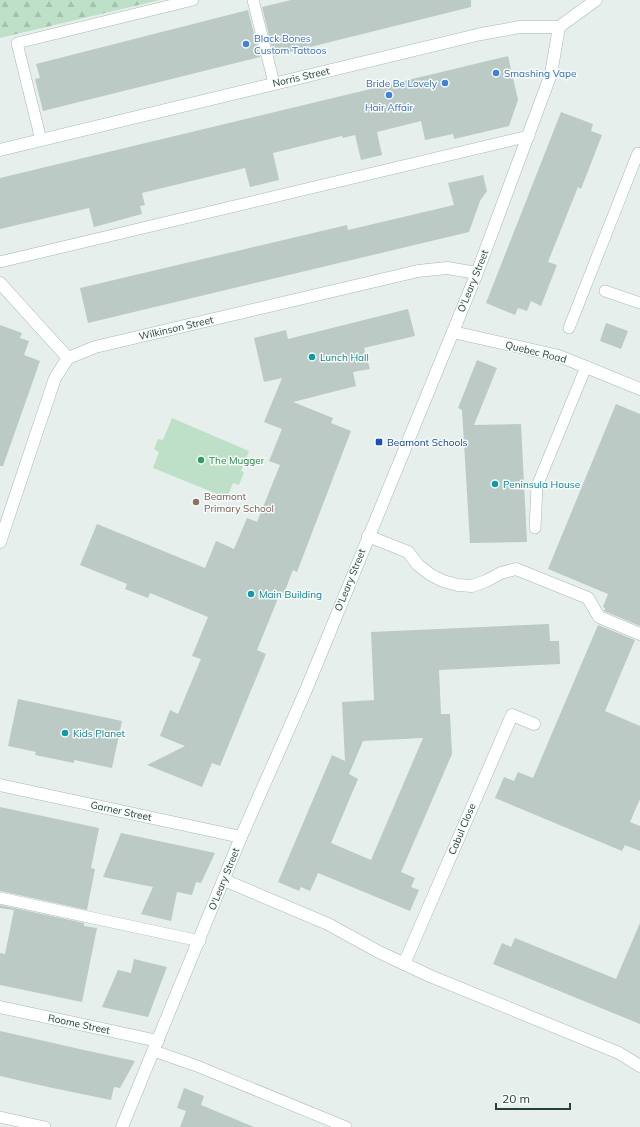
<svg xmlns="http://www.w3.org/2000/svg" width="640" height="1127" viewBox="0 0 640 1127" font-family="Mulish,sans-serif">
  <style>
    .forest { fill: url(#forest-firs) }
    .pitch { fill: #bfe0c8 }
    .building { fill: #bbcac4; fill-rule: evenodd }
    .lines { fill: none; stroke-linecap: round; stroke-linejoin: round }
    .lane-casing { stroke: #a8b8b2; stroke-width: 12 }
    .street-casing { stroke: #a8b8b2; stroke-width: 13 }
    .secondary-casing { stroke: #a4bbb3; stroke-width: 13 }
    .lane { stroke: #fff; stroke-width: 11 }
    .street { stroke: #fff; stroke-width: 12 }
    .secondary { stroke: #fff; stroke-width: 12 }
    .shop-dot { fill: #3f7fe0; stroke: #f7fbf9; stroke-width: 1.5 }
    .culture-dot { fill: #0f9aa8; stroke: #f7fbf9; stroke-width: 1.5 }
    .transit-dot { fill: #1a4fb4; stroke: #f7fbf9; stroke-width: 1.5 }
    .leisure-dot { fill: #2e9e5b; stroke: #f7fbf9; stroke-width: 1.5 }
    .education-dot { fill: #8d6e63; stroke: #f7fbf9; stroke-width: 1.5 }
    .labels { text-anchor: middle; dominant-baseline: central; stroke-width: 3; stroke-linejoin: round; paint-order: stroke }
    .shop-label { font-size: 10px; fill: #366cbe; stroke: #f7fbf9; text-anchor: start }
    .street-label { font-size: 10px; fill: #24423a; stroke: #f7fbf9 }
    .culture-label { font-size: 10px; fill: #0d838f; stroke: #f7fbf9; text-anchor: start }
    .transit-label { font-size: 10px; fill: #164399; stroke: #f7fbf9; text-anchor: start }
    .leisure-label { font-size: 10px; fill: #27864d; stroke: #f7fbf9; text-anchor: start }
    .education-label { font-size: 10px; fill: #785e54; stroke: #f7fbf9; text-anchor: start }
  </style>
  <defs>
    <pattern id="forest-firs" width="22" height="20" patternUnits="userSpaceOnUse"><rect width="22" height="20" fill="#bfe0c8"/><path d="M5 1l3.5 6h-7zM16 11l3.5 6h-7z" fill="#a4c1ad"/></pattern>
  </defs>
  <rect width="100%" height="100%" fill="#e6efeb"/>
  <!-- forest -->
  <path class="forest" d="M0 0H160L0 38Z"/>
  <!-- pitch -->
  <path class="pitch" d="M172 418 249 451 241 471 244 472 239 485 233 483 227 498 153 468 159 452 154 449 158 439 163 440Z"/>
  <!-- building -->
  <g class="building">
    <path d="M291 0H471V7L274 56 262 7Z"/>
    <path d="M248 10 260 57 43 111 35 79 40 78 36 64Z"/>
    <path d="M508 56 518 100 509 126 454 139 453 134 425 140 421 121 377 132 382 155 361 160 355 135 343 138 342 136 273 153 279 180 250 187 245 168 142 193 145 205 140 206 142 214 120 220 94 227 89 208 0 229V178Z"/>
    <path d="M561 112 593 124 591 131 602 135 581 189 578 187 548 262 557 265 541 306 531 301 527 311 518 308 515 315 486 303Z"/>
    <path d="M483 175 487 191 480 201 469 232 88 323 80 288 347 225 348 230 454 205 448 183Z"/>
    <path d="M408 309 415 336 364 348 370 369 353 372 356 386 293 402 333 418 331 423 351 431 297 572 293 570 284 593 281 591 257 650 266 654 220 766 212 763 202 787 147 765 185 746 160 736 170 710 178 714 201 659 192 656 208 617 150 593 148 598 125 589 127 584 80 565 97 524 205 568 216 541 234 549 247 518 257 522 280 465 269 461 282 429 264 422 282 378 264 382 254 338 286 330 288 339Z"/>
    <path d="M606 323 628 331 621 349 600 341Z"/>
    <path d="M0 325 22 333 20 338 29 341 24 355 40 361 3 466H0Z"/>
    <path d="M477 360 497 368 474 425 521 424 527 542 470 543 462 410 458 408Z"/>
    <path d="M616 404 640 414V626L604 611 605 608 603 607 608 594 548 569Z"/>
    <path d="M549 624 550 641H559L560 664 439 670 441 714H450L452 754 401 872 415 878 411 887 419 890 410 911 318 873 310 891 301 887 299 891 278 882 332 755 345 761 342 702 374 700 371 632ZM423 738 371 860 331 843 358 779 349 774 363 741Z"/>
    <path d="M598 625 635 640 605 711 640 726V799L630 822 640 826V851L625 845 622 851 495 798 504 777 514 781 518 772 533 778Z"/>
    <path d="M18 699 122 721 112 768 74 760V763L35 755 36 752 8 746Z"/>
    <path d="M0 807 99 828 91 868 95 869 87 910 0 891Z"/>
    <path d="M121 833 215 853 201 883 196 882 192 895 177 892 171 921 141 914 153 887 103 877Z"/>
    <path d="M0 905 84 923V926L97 928 82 1002 0 985V953L5 954 14 910 0 908Z"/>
    <path d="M640 923V1024L493 964 502 943 511 947 515 938 616 979Z"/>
    <path d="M134 959 167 967 148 1017 102 1007 118 970 131 973Z"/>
    <path d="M0 1031 84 1050 135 1061 120 1088 114 1087 111 1100 48 1087 0 1076Z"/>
    <path d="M184 1088 204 1096 201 1105 254 1127H180L186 1111 177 1108Z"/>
  </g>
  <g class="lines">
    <defs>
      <g id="lane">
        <path d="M253 0 274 83"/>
        <path d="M41 140 17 43 193 0"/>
        <path d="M0 262 529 136"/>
        <path d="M605 291 640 303"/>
        <path d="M569 328 638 153 640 154"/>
        <path d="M535 528 537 486 586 367"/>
        <path d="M0 898 200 941"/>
        <path d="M154 1051 197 1066 346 1127"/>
        <path d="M0 1117 45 1127"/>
      </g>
      <g id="street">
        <path d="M0 283 68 358"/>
        <path d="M453 332 559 356 640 389"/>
        <path d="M368 536 408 552 418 565 431 575 443 581 458 585 472 586 486 581 501 573 516 569 588 598 599 617 640 634"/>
        <path d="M0 542 55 378 68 358 95 347 418 271 447 268 477 273"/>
        <path d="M0 785 241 837"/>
        <path d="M224 880 328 924 379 952 430 976 619 1053 640 1066"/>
        <path d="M404 964 512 715 534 724"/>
        <path d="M0 1007 158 1041"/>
        <path d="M122 1127 241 837 306 690 477 273 551 74 559 27"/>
      </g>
      <path id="secondary" d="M0 150 481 34 520 27H559L596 0"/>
    </defs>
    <!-- lane casing -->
    <use href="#lane" class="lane-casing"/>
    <!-- street casing -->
    <use href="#street" class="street-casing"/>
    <!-- secondary casing -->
    <use href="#secondary" class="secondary-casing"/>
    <!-- lane -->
    <use href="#lane" class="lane"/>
    <!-- street -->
    <use href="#street" class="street"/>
    <!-- secondary -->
    <use href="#secondary" class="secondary"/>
  </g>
  <!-- markers -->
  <g class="shop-dot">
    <circle cx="246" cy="44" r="4"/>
    <circle cx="496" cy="73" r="4"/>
    <circle cx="445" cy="83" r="4"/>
    <circle cx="389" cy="95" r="4"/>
  </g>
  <g class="culture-dot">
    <circle cx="312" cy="357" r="4"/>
    <circle cx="495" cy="484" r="4"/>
    <circle cx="251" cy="594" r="4"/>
    <circle cx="65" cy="733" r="4"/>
  </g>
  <rect class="transit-dot" x="375" y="438" width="8" height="8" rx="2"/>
  <circle class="leisure-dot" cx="201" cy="460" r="4"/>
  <circle class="education-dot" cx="196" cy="502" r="4"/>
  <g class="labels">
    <!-- shop labels -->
    <g class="shop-label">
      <text x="254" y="38">Black Bones<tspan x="254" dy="12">Custom Tattoos</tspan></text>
      <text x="504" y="73">Smashing Vape</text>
      <text x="437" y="83" text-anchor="end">Bride Be Lovely</text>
      <text x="389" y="107" text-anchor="middle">Hair Affair</text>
    </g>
    <!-- street labels -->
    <g class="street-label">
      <text transform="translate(301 77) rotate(-13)">Norris Street</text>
      <text transform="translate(473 281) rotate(-68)">O'Leary Street</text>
      <text transform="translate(176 328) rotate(-13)">Wilkinson Street</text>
      <text transform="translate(536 352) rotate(14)">Quebec Road</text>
      <text transform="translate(350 580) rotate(-68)">O'Leary Street</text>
      <text transform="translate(121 811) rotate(12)">Garner Street</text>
      <text transform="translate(462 829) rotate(-67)">Cabul Close</text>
      <text transform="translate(224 879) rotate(-68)">O'Leary Street</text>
      <text transform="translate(79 1024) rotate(12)">Roome Street</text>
    </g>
    <!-- culture labels -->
    <g class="culture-label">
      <text x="320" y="357">Lunch Hall</text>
      <text x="503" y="484">Peninsula House</text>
      <text x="259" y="594">Main Building</text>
      <text x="73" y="733">Kids Planet</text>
    </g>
    <!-- transit labels -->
    <g class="transit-label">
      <text x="387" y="442">Beamont Schools</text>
    </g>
    <!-- leisure labels -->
    <g class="leisure-label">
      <text x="209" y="460">The Mugger</text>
    </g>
    <!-- education labels -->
    <g class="education-label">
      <text x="204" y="496">Beamont<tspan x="204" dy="12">Primary School</tspan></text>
    </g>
  </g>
  <!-- scale -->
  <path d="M496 1103v6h74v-6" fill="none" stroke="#24423a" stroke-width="2"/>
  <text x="502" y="1103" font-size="12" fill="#24423a" stroke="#f7fbf9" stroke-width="3" paint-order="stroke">20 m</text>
</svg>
